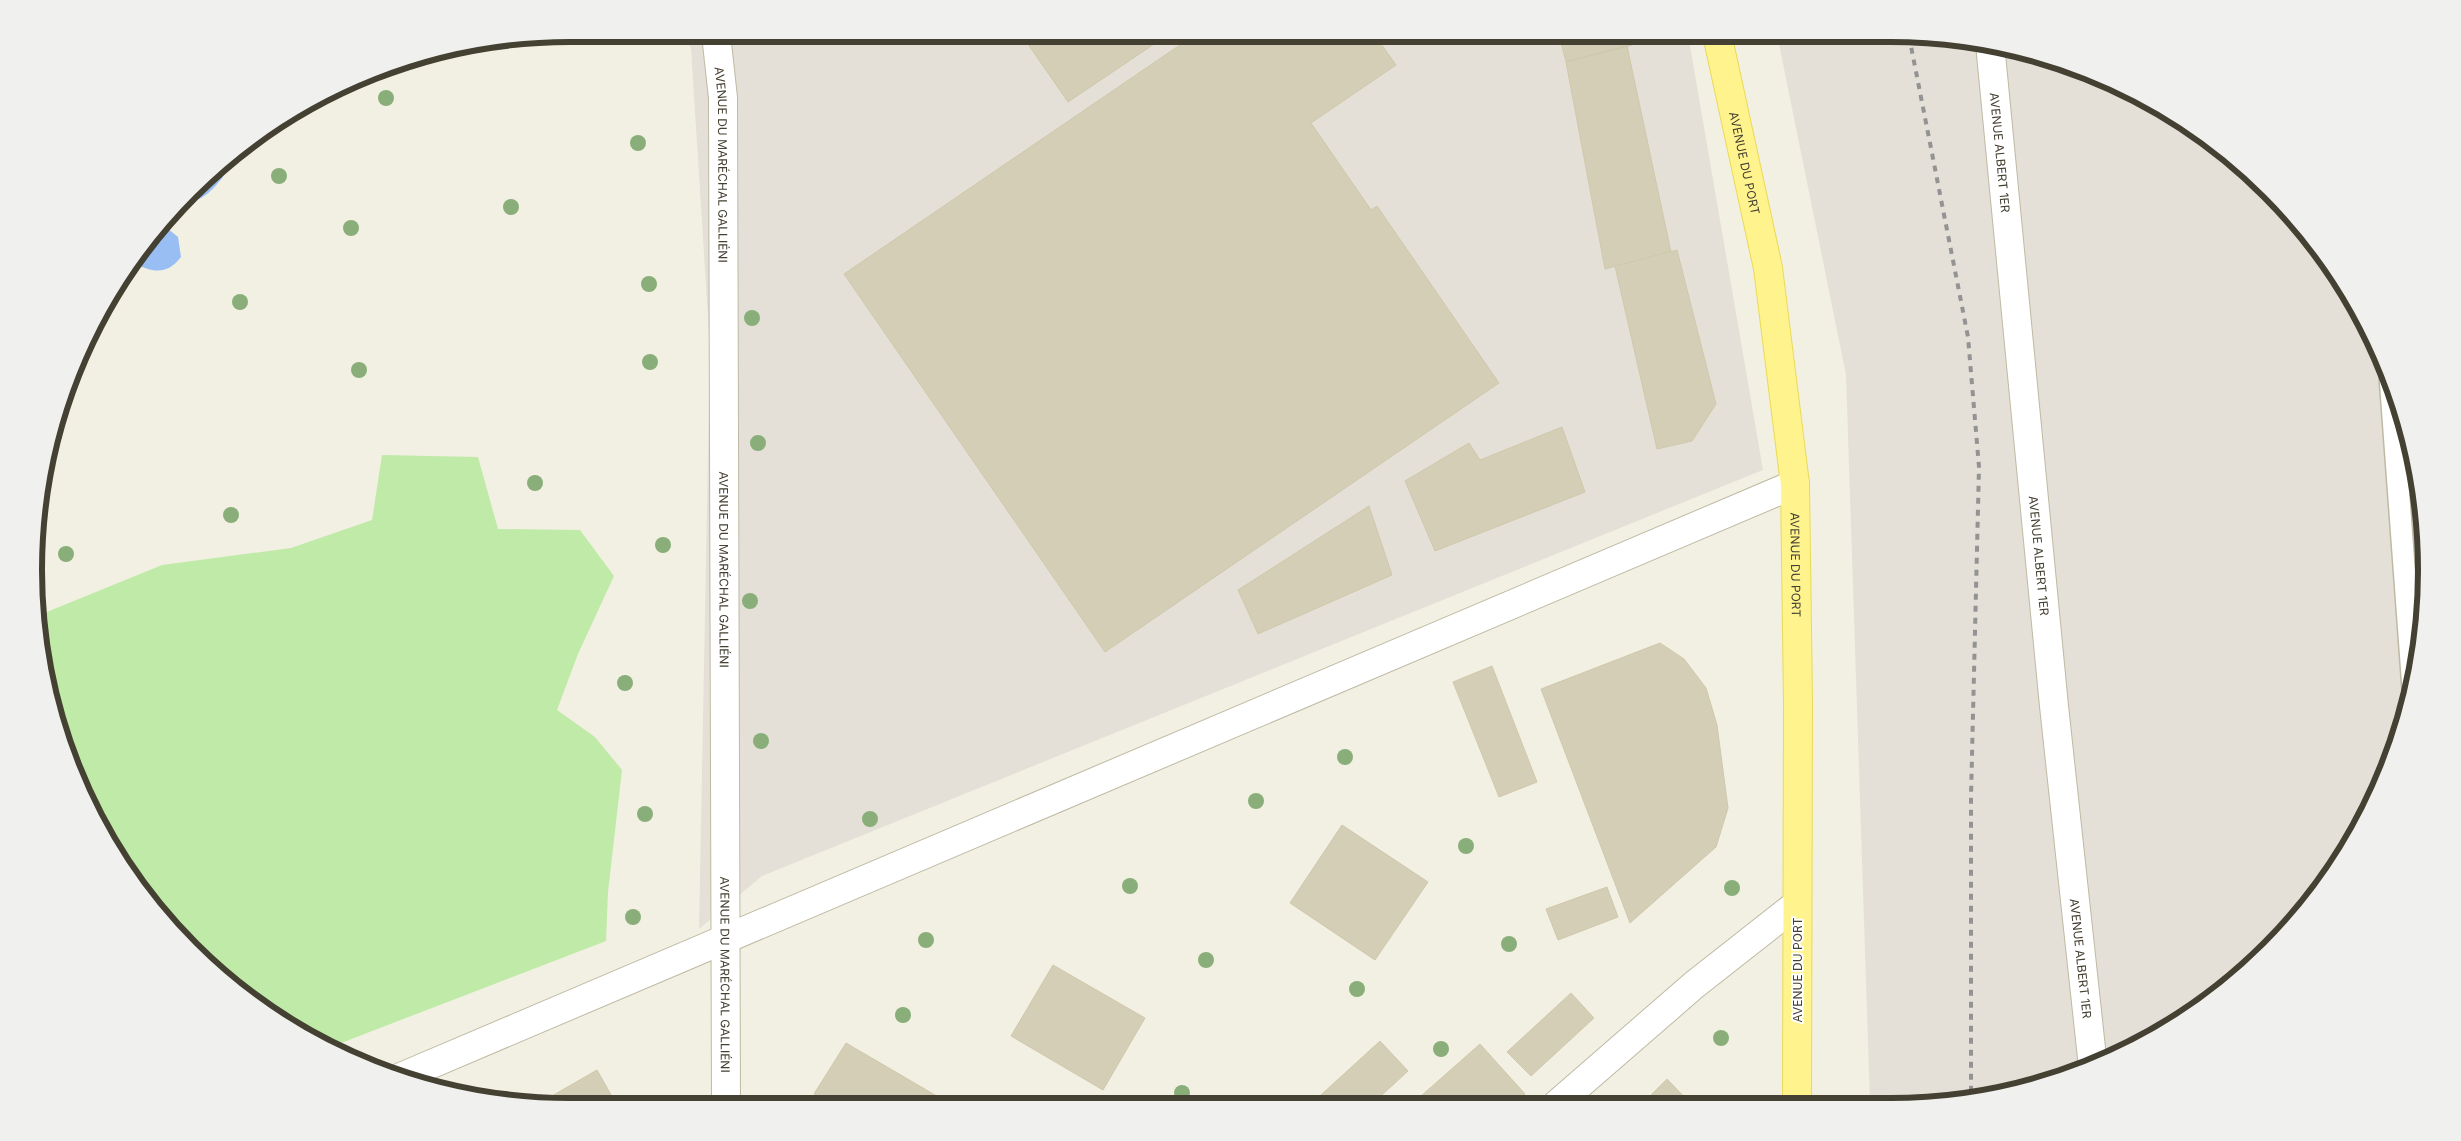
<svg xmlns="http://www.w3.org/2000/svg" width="2461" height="1141" viewBox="0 0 2461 1141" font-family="Inter,sans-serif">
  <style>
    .industrial { fill: #e4e0d7 }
    .green { fill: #c0eaa7 }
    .water { fill: #99bef4 }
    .building { fill: #d4ceb7; stroke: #cfc8aa }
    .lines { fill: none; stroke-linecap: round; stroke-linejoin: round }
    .service-casing { stroke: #bebaa4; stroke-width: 24 }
    .minor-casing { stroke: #bebaa4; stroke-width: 30 }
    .primary-casing { stroke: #ead958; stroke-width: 30 }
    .service { stroke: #fff; stroke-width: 21 }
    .minor { stroke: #fff; stroke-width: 28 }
    .primary { stroke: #fff38e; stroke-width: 28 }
    .rail { stroke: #939393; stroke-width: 4; stroke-dasharray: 6 6; stroke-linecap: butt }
    .tree { fill: #8aae79 }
    .labels { text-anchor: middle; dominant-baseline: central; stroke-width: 4; stroke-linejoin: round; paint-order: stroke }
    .street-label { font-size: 12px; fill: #444032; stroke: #fff }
    .rim { fill: none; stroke: #444032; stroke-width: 6 }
  </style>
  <rect width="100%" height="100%" fill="#f2f0e2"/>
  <!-- industrial -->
  <g class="industrial">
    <path d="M686 34H1688L1763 470 762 876 699 929 710 349 691 49Z"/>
    <path d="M1777 34H1891L1995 44 2096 75 2188 124 2270 191 2337 272 2386 365 2417 466 2427 570 2417 675 2386 776 2317 897 2217 996 2096 1066 1961 1103H1870L1846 375Z"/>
  </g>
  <!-- green -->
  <path class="green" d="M382 455 478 457 498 529 580 530 614 576 578 654 557 710 595 737 622 770 608 892 606 941 328 1048 302 1035 217 974 167 924 106 839 62 743 38 641 37 616 162 565 291 548 372 520Z"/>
  <!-- water -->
  <g class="water">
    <path d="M222 163 223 177C213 189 201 205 183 200Z"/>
    <path d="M162 224 178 237 181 257C167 275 153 273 134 263Z"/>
  </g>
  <!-- building -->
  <g class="building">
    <path d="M1021 34H1169L1068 102Z"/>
    <path d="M1196 34H1374L1396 65 1311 123 1371 210 1377 206 1499 383 1105 652 844 274Z"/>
    <path d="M1559 34H1646L1647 41 1566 62Z"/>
    <path d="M1627 46 1671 252 1605 269 1566 62Z"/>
    <path d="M1677 250 1716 404 1692 441 1657 449 1615 266Z"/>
    <path d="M1562 427 1585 492 1435 551 1405 481 1469 443 1480 460Z"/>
    <path d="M1369 506 1392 575 1258 634 1238 590Z"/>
    <path d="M1660 643 1684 659 1706 688 1717 725 1728 808 1716 847 1630 923 1541 689Z"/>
    <path d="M1492 666 1537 782 1499 797 1453 682Z"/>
    <path d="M1342 825 1428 882 1375 960 1290 903Z"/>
    <path d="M1607 887 1618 917 1558 940 1546 909Z"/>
    <path d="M1053 965 1145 1018 1103 1090 1011 1036Z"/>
    <path d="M1571 993 1594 1018 1531 1076 1507 1052Z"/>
    <path d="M1380 1041 1408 1071 1371 1105H1310Z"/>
    <path d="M846 1043 947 1102 944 1106H835L814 1094Z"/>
    <path d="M1480 1044 1525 1094 1514 1104H1412Z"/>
    <path d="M597 1070 618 1107H570L538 1104Z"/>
    <path d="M1667 1079 1691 1104H1642Z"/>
  </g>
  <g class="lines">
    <defs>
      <path id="service" d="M2390 376 2413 689"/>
      <g id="minor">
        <path id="s1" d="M716 34 723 98 726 1107"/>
        <path id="s2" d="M1990 44 2054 706 2093 1067"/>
        <path d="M401 1077 1795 484"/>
        <path d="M1557 1104 1694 985 1797 904"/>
      </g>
      <g id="primary">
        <path id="s3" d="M1717 34 1768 268 1795 484 1798 702 1797 1103"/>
      </g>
    </defs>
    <!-- service casing -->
    <use href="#service" class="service-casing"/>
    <!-- minor casing -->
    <use href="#minor" class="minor-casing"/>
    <!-- primary casing -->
    <use href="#primary" class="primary-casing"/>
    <!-- service -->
    <use href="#service" class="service"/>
    <!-- minor -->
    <use href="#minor" class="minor"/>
    <!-- primary -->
    <use href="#primary" class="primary"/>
    <!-- rail -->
    <path class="rail" d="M1909 36 1968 337 1979 467 1971 797V1100"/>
  </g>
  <!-- trees -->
  <g class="tree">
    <circle cx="386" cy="98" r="8"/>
    <circle cx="638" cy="143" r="8"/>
    <circle cx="279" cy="176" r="8"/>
    <circle cx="511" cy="207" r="8"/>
    <circle cx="351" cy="228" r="8"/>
    <circle cx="649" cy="284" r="8"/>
    <circle cx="240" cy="302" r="8"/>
    <circle cx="752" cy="318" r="8"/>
    <circle cx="650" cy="362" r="8"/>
    <circle cx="359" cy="370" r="8"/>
    <circle cx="758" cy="443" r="8"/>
    <circle cx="535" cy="483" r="8"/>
    <circle cx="231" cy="515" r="8"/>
    <circle cx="663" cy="545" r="8"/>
    <circle cx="66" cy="554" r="8"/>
    <circle cx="750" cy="601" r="8"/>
    <circle cx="625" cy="683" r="8"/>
    <circle cx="761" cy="741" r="8"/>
    <circle cx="1345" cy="757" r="8"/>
    <circle cx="1256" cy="801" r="8"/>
    <circle cx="645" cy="814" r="8"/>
    <circle cx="870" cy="819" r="8"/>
    <circle cx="1466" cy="846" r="8"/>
    <circle cx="1130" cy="886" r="8"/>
    <circle cx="1732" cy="888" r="8"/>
    <circle cx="633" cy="917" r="8"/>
    <circle cx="926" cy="940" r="8"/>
    <circle cx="1509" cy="944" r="8"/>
    <circle cx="1206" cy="960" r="8"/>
    <circle cx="1357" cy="989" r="8"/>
    <circle cx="903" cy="1015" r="8"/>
    <circle cx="1721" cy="1038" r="8"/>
    <circle cx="1441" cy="1049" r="8"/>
    <circle cx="1182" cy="1093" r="8"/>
  </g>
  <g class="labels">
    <!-- street labels -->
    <g class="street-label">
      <text stroke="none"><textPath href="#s2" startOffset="109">AVENUE ALBERT 1ER</textPath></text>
      <text stroke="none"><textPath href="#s3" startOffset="132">AVENUE DU PORT</textPath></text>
      <text stroke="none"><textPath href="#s1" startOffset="131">AVENUE DU MARÉCHAL GALLIÉNI</textPath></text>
      <text stroke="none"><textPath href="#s2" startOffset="514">AVENUE ALBERT 1ER</textPath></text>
      <text stroke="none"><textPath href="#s3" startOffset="538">AVENUE DU PORT</textPath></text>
      <text stroke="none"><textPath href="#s1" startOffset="536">AVENUE DU MARÉCHAL GALLIÉNI</textPath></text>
      <text stroke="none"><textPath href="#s2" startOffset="919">AVENUE ALBERT 1ER</textPath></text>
      <text transform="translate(1797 970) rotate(-90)">AVENUE DU PORT</text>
      <text stroke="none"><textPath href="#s1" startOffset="941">AVENUE DU MARÉCHAL GALLIÉNI</textPath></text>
    </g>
  </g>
  <!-- crop -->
  <path d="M0 0H2461V1141H0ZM570 42H1890A528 528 0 0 1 2418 570V570A528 528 0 0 1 1890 1098H570A528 528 0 0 1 42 570V570A528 528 0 0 1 570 42Z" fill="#f0f0ef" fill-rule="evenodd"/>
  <path class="rim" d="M570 42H1890A528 528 0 0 1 2418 570V570A528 528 0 0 1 1890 1098H570A528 528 0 0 1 42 570V570A528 528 0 0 1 570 42Z"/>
</svg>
